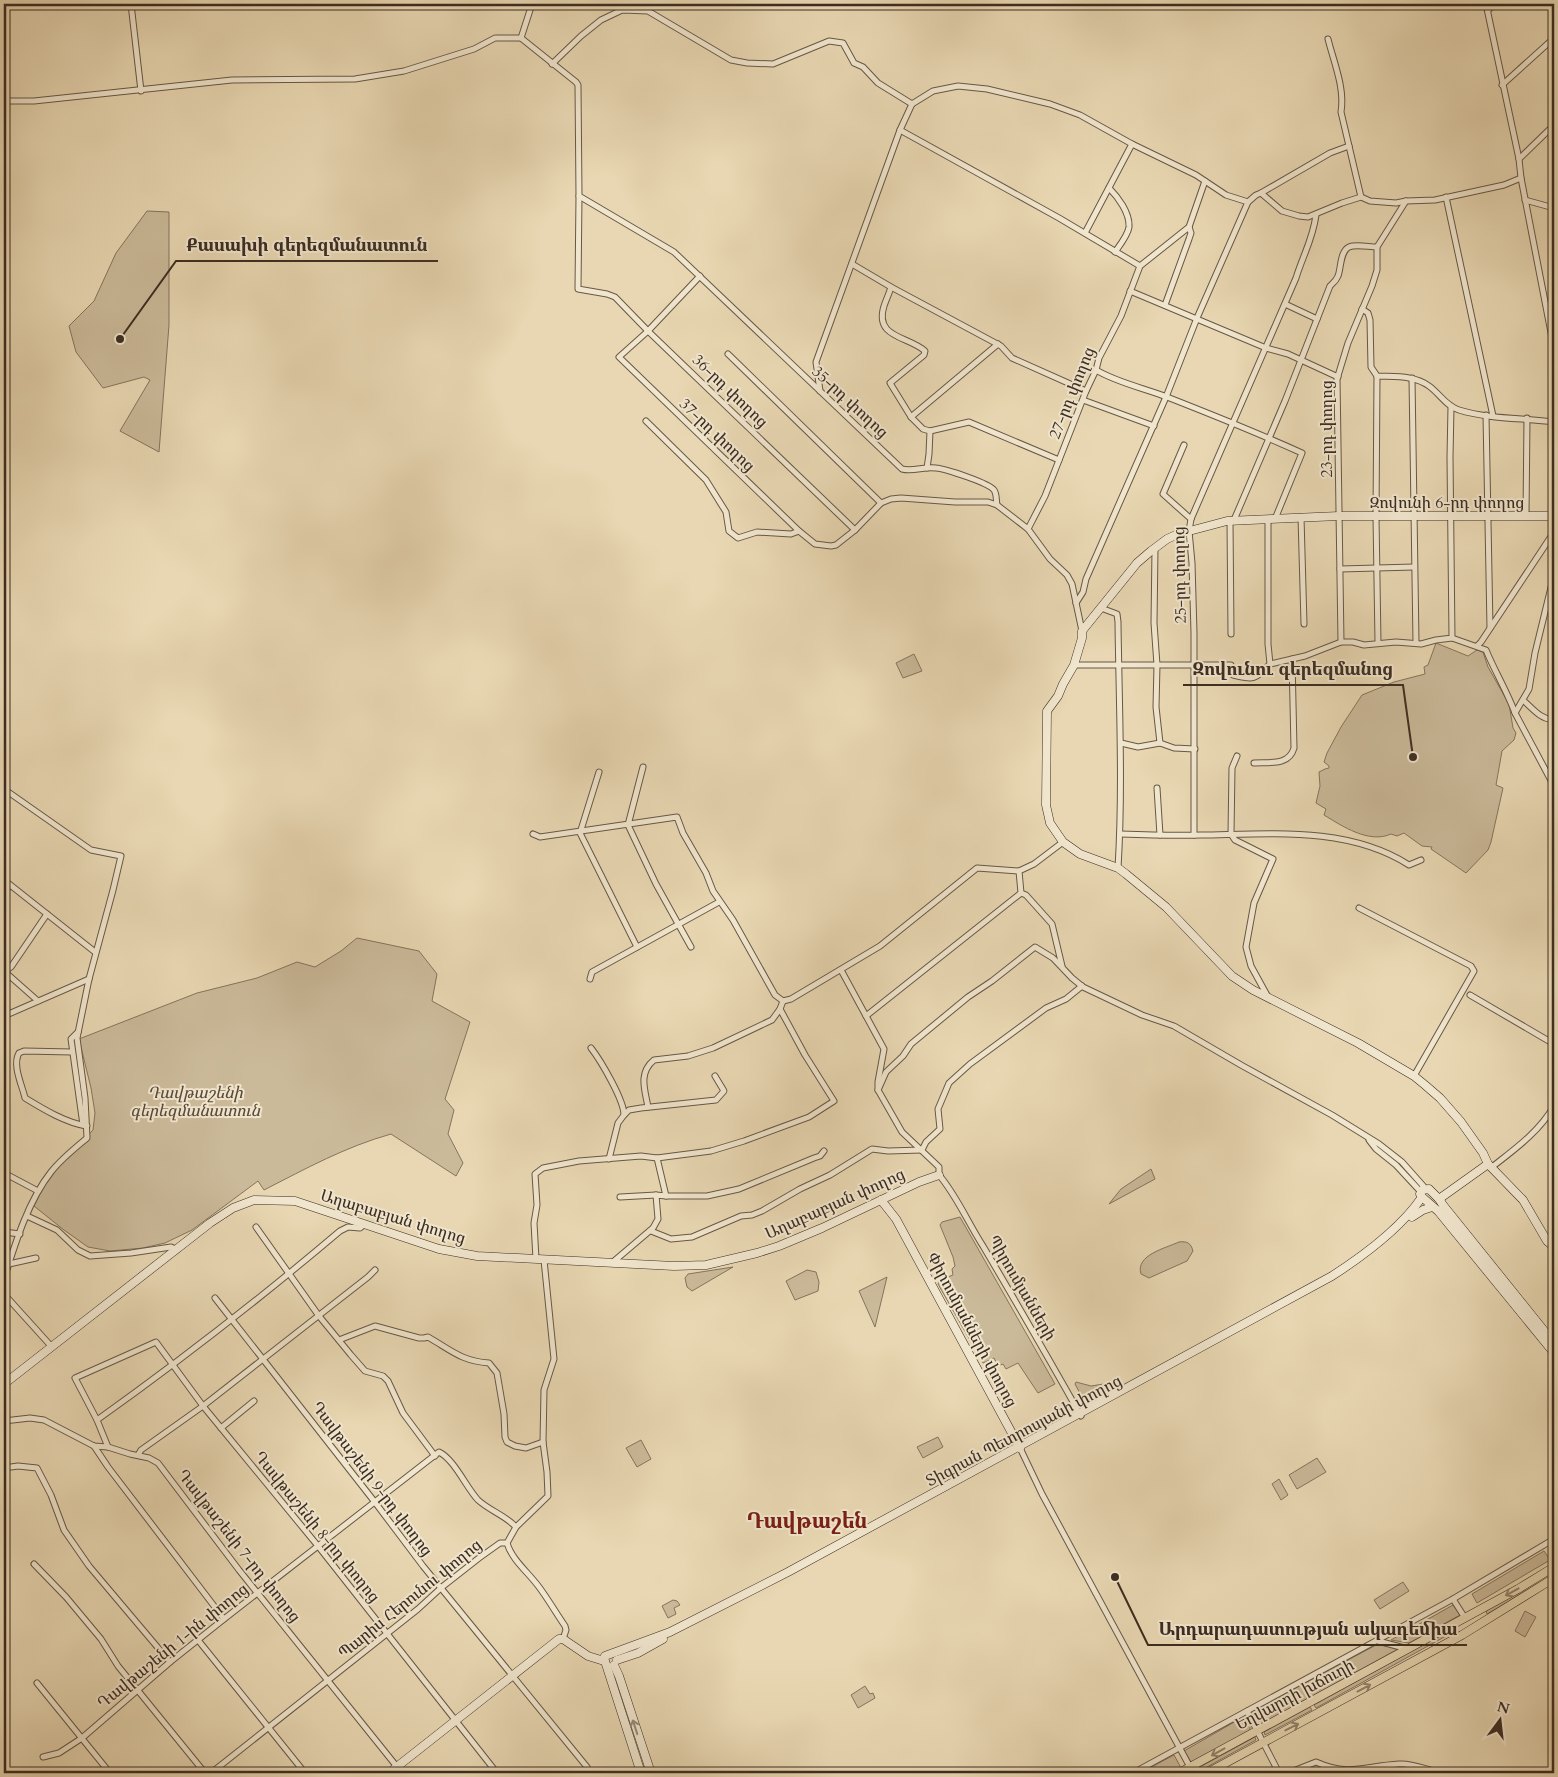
<svg xmlns="http://www.w3.org/2000/svg" width="1558" height="1777" viewBox="0 0 1558 1777" font-family="Cardo,'Noto Serif Armenian',serif">
  <style>
    .green { fill: #cbba9a; stroke: #84745e }
    .lines { fill: none; stroke-linecap: round; stroke-linejoin: round }
    .street-casing { stroke: #675846; stroke-width: 7 }
    .secondary-casing { stroke: #3c2d22; stroke-width: 9 }
    .primary-casing { stroke: #3c2d22; stroke-width: 9 }
    .street { stroke: #f0e5cd; stroke-width: 5 }
    .secondary { stroke: #f0e5cd; stroke-width: 8 }
    .primary { stroke: #e8d7b2; stroke-width: 8 }
    .oneway { stroke: #92826a }
    .oneway2 { stroke: #968978 }
    .labels { text-anchor: middle; dominant-baseline: central; stroke-width: 4; stroke-linejoin: round; paint-order: stroke }
    .street-label { font-size: 16px; fill: #3c2d22; stroke: #f0e5cd }
    .park-label { font-size: 16px; font-style: italic; fill: #59493a; stroke: #f0e5cd }
    .district-label { font-size: 21px; font-weight: bold; fill: #7a1f14; stroke: #f0e5cd }
    .leader { fill: none; stroke: #3c2d22; stroke-width: 2 }
    .callout-dot { fill: #3c2d22; stroke: #f0e5cd; stroke-width: 2 }
    .callout-label { font-size: 18px; text-anchor: middle; font-weight: bold; fill: #3c2d22; stroke: #f0e5cd; stroke-width: 4; stroke-linejoin: round; paint-order: stroke }
  </style>
  <rect width="100%" height="100%" fill="#e8d7b2"/>
  <filter id="stains"><feTurbulence type="fractalNoise" baseFrequency=".004" numOctaves="4"/><feColorMatrix values="0 0 0 0 .2 0 0 0 0 .09 0 0 0 0 .02 0 0 0 .5 -.17"/></filter>
  <radialGradient id="worn" r=".72"><stop offset=".6" stop-color="#630" stop-opacity="0"/><stop offset="1" stop-color="#630" stop-opacity=".3"/></radialGradient>
  <!-- green -->
  <g class="green">
    <path d="M147 211 169 212V325L159 452 120 431 150 380 144 377 103 388 76 352 69 326 94 301 116 253Z"/>
    <path d="M1436 643 1468 656 1477 650 1483 652 1488 667 1509 704 1513 728 1516 733 1514 740 1502 751 1496 785 1503 788 1491 842 1488 850 1466 873 1431 849 1432 847 1422 846 1404 833 1397 836 1391 834C1369 844 1342 826 1324 815L1326 809 1316 803 1320 786 1319 772 1325 769 1329 768V766L1324 762 1327 753 1341 727 1362 695 1394 682 1425 674 1424 667 1428 665Z"/>
    <path d="M914 654 922 671 903 678 896 663Z"/>
    <path d="M357 938 419 951 437 974 432 1001 470 1022 445 1099 454 1110 448 1134 463 1163 456 1176 391 1134C345 1147 307 1168 264 1190L258 1181 192 1230 165 1243 143 1248 110 1251 88 1247 64 1230 34 1206 43 1183 93 1130 95 1113 91 1088 79 1039 197 993 257 978 297 962 315 967 341 951Z"/>
    <path d="M1151 1169 1155 1179 1109 1204 1121 1189Z"/>
    <path d="M960 1217 1055 1384 1038 1393 1018 1363 1006 1369 1003 1364 998 1366 994 1358 983 1363 938 1284 940 1280 953 1275 952 1269 955 1266 953 1257 940 1225 942 1222Z"/>
    <path d="M1179 1242C1187 1241 1191 1243 1193 1251L1187 1261 1149 1278 1141 1274C1135 1255 1166 1248 1179 1242Z"/>
    <path d="M733 1267 692 1291 687 1287 685 1278 688 1274Z"/>
    <path d="M807 1270 816 1272 819 1282 818 1291 795 1300 786 1281Z"/>
    <path d="M887 1277 875 1327 859 1291Z"/>
    <path d="M1076 1382 1091 1386 1110 1383 1112 1387 1107 1391 1102 1390 1088 1395 1090 1398 1084 1401 1075 1384Z"/>
    <path d="M938 1437 943 1447 923 1458 917 1447Z"/>
    <path d="M641 1440 651 1459 637 1467 626 1448Z"/>
    <path d="M1317 1458 1326 1472 1297 1489 1289 1475Z"/>
    <path d="M1279 1479 1288 1495 1281 1500 1272 1484Z"/>
    <path d="M1544 1551 1550 1560 1477 1603 1472 1594Z"/>
    <path d="M1554 1570V1575L1487 1614 1486 1611Z"/>
    <path d="M1403 1582 1409 1591 1380 1609 1374 1600Z"/>
    <path d="M673 1600 677 1601 680 1605 674 1608 676 1614 668 1618 662 1606Z"/>
    <path d="M1453 1605 1460 1615 1409 1643 1391 1640Z"/>
    <path d="M1525 1611 1536 1617 1525 1637 1515 1631Z"/>
    <path d="M1454 1628 1455 1631 1316 1708 1314 1705Z"/>
    <path d="M1378 1644 1398 1649 1259 1725 1252 1711Z"/>
    <path d="M865 1686 870 1694 873 1693 875 1698 858 1708 851 1695Z"/>
    <path d="M1310 1707 1312 1710 1265 1735 1264 1732Z"/>
    <path d="M1243 1717H1246L1250 1725V1730L1194 1762H1191L1184 1751Z"/>
    <path d="M1255 1737 1256 1740 1196 1773H1189Z"/>
    <path d="M1174 1755 1180 1766 1179 1769 1171 1773H1140Z"/>
  </g>
  <g class="lines">
    <defs>
      <g id="street">
        <path d="M131 4 141 91"/>
        <path d="M1486 4 1519 159 1521 178 1554 348"/>
        <path d="M1488 10 1495 4"/>
        <path d="M521 38 576 82 578 85 579 196 674 252 902 469C913 472 925 466 936 468 946 469 989 483 994 490 997 494 996 501 997 505"/>
        <path d="M1328 39C1334 63 1345 88 1341 112L1361 197"/>
        <path d="M552 64 581 36 601 20 622 10 648 11 731 60 747 63 773 64 829 41 843 43 854 63 863 67 878 83 912 104 933 91 958 86 987 89 1050 104 1080 115 1132 144 1196 175 1226 195 1248 202 1197 318 1166 397 1086 579 1083 592 1076 603"/>
        <path d="M1502 85 1554 38"/>
        <path d="M4 101H34L232 80 355 79 404 71 474 49 495 38H521L532 4"/>
        <path d="M900 130 1059 218 1140 266"/>
        <path d="M1519 159 1554 125"/>
        <path d="M1109 188C1118 197 1130 213 1129 227 1128 235 1120 245 1115 252"/>
        <path d="M1261 193 1330 153 1349 146"/>
        <path d="M579 196 578 289 607 294 615 297 648 331 855 530"/>
        <path d="M1446 197 1493 416"/>
        <path d="M1525 200 1554 208"/>
        <path d="M1248 202 1256 195 1261 193 1282 211 1299 216 1308 217 1342 203 1361 197 1370 201 1396 203 1406 201 1435 200 1504 185 1521 178"/>
        <path d="M1085 233 1132 144"/>
        <path d="M852 264 891 287 1001 346 1012 358 1086 391"/>
        <path d="M700 276 648 331 619 357 799 531"/>
        <path d="M891 287C889 294 886 300 884 306 874 338 908 336 925 351L924 355 890 383 911 417"/>
        <path d="M1130 291 1266 348 1288 354 1338 377"/>
        <path d="M1285 304 1317 319"/>
        <path d="M1165 305 1189 239 1191 233 1189 227 1205 181"/>
        <path d="M1362 309 1368 313 1370 320 1371 367 1377 376C1395 377 1414 375 1429 386 1440 394 1446 406 1459 410 1488 419 1524 418 1554 422"/>
        <path d="M728 354 881 503"/>
        <path d="M1096 370C1118 383 1144 388 1167 397 1213 415 1258 433 1302 453L1275 519"/>
        <path d="M1377 376 1376 517 1378 643"/>
        <path d="M1412 378 1416 643"/>
        <path d="M820 391 816 362 900 130 912 104"/>
        <path d="M1083 400 1154 426"/>
        <path d="M1486 415 1490 628"/>
        <path d="M646 421 706 480 726 512 729 531 738 538 757 532 791 534 799 531 815 544 831 546 836 545 855 530 881 503 891 499 901 498 955 502H988L997 505 1028 529 1050 559 1067 575 1072 584 1082 631"/>
        <path d="M930 431 923 429 911 417 998 344"/>
        <path d="M1184 445 1163 494 1191 519"/>
        <path d="M927 468 929 454 930 431 969 422 1059 460"/>
        <path d="M1526 516 1527 418"/>
        <path d="M1301 517 1304 624"/>
        <path d="M1234 520 1285 401 1330 286C1333 283 1336 281 1338 276 1341 269 1340 251 1349 247 1356 244 1369 247 1377 247"/>
        <path d="M1230 521 1231 634"/>
        <path d="M1028 529 1045 496 1086 391 1096 370 1099 358 1121 316 1140 266 1189 227"/>
        <path d="M1155 549 1154 623 1157 665 1156 707 1160 743"/>
        <path d="M1340 569 1414 567"/>
        <path d="M1554 575 1535 653 1529 689 1515 713 1554 786"/>
        <path d="M1101 608 1117 614 1118 622C1119 704 1123 787 1118 868"/>
        <path d="M1452 638 1486 650C1495 672 1507 691 1515 713"/>
        <path d="M1341 642 1337 379 1348 343 1372 286 1377 270V247L1406 201"/>
        <path d="M1477 646 1481 642 1554 532"/>
        <path d="M1270 664 1305 656 1341 642H1353L1364 645 1396 642 1421 644 1436 640 1452 638 1450 457 1451 407"/>
        <path d="M1074 665H1231L1233 675C1254 680 1255 680 1270 664L1268 644V519"/>
        <path d="M1523 700C1532 708 1542 721 1554 719"/>
        <path d="M1121 743 1138 747 1160 743 1174 748 1195 749"/>
        <path d="M1237 756 1232 768 1231 834 1235 840 1273 859 1254 903 1246 947 1251 966 1268 997"/>
        <path d="M1254 763C1269 762 1289 766 1294 748L1292 659"/>
        <path d="M643 767 628 825 656 884 691 947"/>
        <path d="M599 772 580 833 637 947"/>
        <path d="M1157 788 1160 835"/>
        <path d="M4 789 91 850 121 856 113 890 89 979 77 1038 85 1098 87 1138C75 1148 61 1159 51 1172 28 1201 15 1244 4 1279"/>
        <path d="M533 834 540 837 677 817 683 833 706 873 713 891 733 920 775 995 783 1001"/>
        <path d="M1120 834C1147 835 1174 836 1201 835 1270 834 1348 826 1409 865L1421 860"/>
        <path d="M1194 835V633L1192 563 1189 531 1191 519 1296 278C1303 255 1313 239 1316 215"/>
        <path d="M4 880 95 952"/>
        <path d="M4 893 10 885"/>
        <path d="M1021 893 1026 895 1052 924 1062 966"/>
        <path d="M1359 908 1471 966 1474 971 1414 1076"/>
        <path d="M841 970 884 1049 878 1082V1090L902 1132 939 1167V1175C957 1196 968 1223 983 1246 1016 1302 1049 1359 1081 1416"/>
        <path d="M4 971 38 1001"/>
        <path d="M4 972 11 967 47 914"/>
        <path d="M590 979 592 972 719 902"/>
        <path d="M1470 995 1554 1044"/>
        <path d="M783 1001 791 999 880 946 977 868 1019 871 1034 864 1063 842"/>
        <path d="M4 1016 89 979"/>
        <path d="M866 1016 1021 893 1019 871"/>
        <path d="M78 1032 71 1039 83 1125"/>
        <path d="M591 1048C601 1061 624 1100 624 1115L629 1110 641 1108 716 1100 724 1091 715 1076"/>
        <path d="M72 1052 24 1051 19 1053C12 1065 22 1085 25 1098 43 1109 66 1123 87 1126"/>
        <path d="M878 1090 886 1072 903 1056 911 1044 968 997 992 981 1035 947 1053 958 1072 978 1083 987 1142 1015 1174 1026 1241 1065 1332 1115 1379 1144 1402 1162 1426 1189"/>
        <path d="M648 1107C645 1090 638 1073 654 1060L688 1056 713 1048 772 1020 780 1009"/>
        <path d="M1369 1140 1376 1149 1396 1165 1421 1192"/>
        <path d="M609 1159 618 1123 624 1115"/>
        <path d="M1492 1167C1515 1149 1539 1132 1554 1106"/>
        <path d="M4 1173 38 1191"/>
        <path d="M666 1196H707L739 1189 814 1158 820 1156 824 1151"/>
        <path d="M620 1197 656 1195"/>
        <path d="M27 1216 57 1230 78 1250 90 1256 131 1253 171 1247 177 1250"/>
        <path d="M256 1227 319 1316 351 1355 365 1371 383 1376 388 1381 403 1413 435 1456"/>
        <path d="M651 1231 671 1239 692 1237 741 1216 752 1215 762 1211 800 1189 830 1175 872 1149 888 1151 922 1150 926 1142 940 1129 938 1109 949 1083 970 1064 1046 1008 1066 999 1082 986"/>
        <path d="M4 1232 20 1234"/>
        <path d="M536 1259 534 1223 537 1205 535 1174 543 1168 579 1161 641 1156 657 1158 711 1151 744 1141 809 1117 834 1101 805 1055 780 1009 783 1001"/>
        <path d="M613 1262 653 1228 658 1219 656 1195 666 1196 657 1158"/>
        <path d="M9 1264 36 1258"/>
        <path d="M4 1294 51 1346"/>
        <path d="M215 1298 374 1501 423 1566 587 1767"/>
        <path d="M339 1340 375 1326 419 1338H424L428 1337C451 1350 461 1361 489 1363L497 1373 504 1414 505 1437 507 1442 515 1446 526 1448 543 1442"/>
        <path d="M97 1420 75 1378 156 1342 203 1406 318 1546 497 1773"/>
        <path d="M4 1421 30 1418 44 1420 94 1446 108 1447 130 1454 149 1458 158 1463 239 1570 402 1773"/>
        <path d="M221 1428 254 1401"/>
        <path d="M94 1446 108 1467 224 1619"/>
        <path d="M108 1447 97 1420C180 1361 262 1297 340 1231L348 1227 360 1228 365 1224"/>
        <path d="M1020 1448 1042 1494 1190 1767"/>
        <path d="M138 1455 141 1450 203 1406 368 1277 375 1270"/>
        <path d="M4 1468 18 1466 37 1468 51 1495 64 1530 89 1566 170 1662"/>
        <path d="M507 1543C512 1560 528 1572 539 1587 548 1599 556 1613 565 1626L566 1630 563 1639"/>
        <path d="M34 1564 66 1597 101 1639 118 1666 205 1773"/>
        <path d="M1453 1599 1465 1618"/>
        <path d="M198 1640 305 1773"/>
        <path d="M1378 1641 1408 1649"/>
        <path d="M37 1683 110 1773"/>
        <path d="M1247 1711 1279 1773"/>
        <path d="M43 1757 59 1753 82 1738 170 1662 224 1619 439 1452C454 1459 466 1487 478 1500 490 1511 505 1515 516 1527"/>
        <path d="M211 1773 418 1609 442 1587 479 1558 500 1543H507L516 1527 548 1496 547 1472 543 1442 544 1390 554 1359 544 1260"/>
        <path d="M1133 1773 1453 1599 1554 1539"/>
        <path d="M1288 1773 1316 1762C1350 1777 1364 1766 1399 1764 1413 1763 1428 1770 1441 1773"/>
      </g>
      <g id="secondary">
        <path d="M1554 516H1339L1227 521 1178 534 1167 539 1151 551 1137 563 1082 631V638L1074 665 1063 684 1058 696 1047 711 1046 805 1050 823 1063 842 1080 854 1118 868 1126 874 1166 907 1232 976 1253 990 1358 1043 1414 1076 1425 1085 1440 1098 1461 1122 1483 1153 1488 1164 1523 1200 1547 1241 1554 1247"/>
        <path d="M1439 1199 1488 1164"/>
        <path d="M881 1200 896 1219 1020 1448"/>
        <path d="M1412 1217 1423 1210 1432 1207"/>
        <path d="M1554 1343 1443 1205 1439 1199 1429 1189 1422 1190 1420 1194 1422 1197 1438 1211 1554 1353"/>
        <path d="M4 1384 210 1223 233 1208 254 1200 295 1201 439 1249 477 1256 674 1266 706 1265 757 1253 779 1246 822 1228 919 1182 939 1175"/>
        <path d="M605 1656 670 1632 788 1572 1332 1276C1363 1256 1401 1228 1422 1197"/>
        <path d="M604 1658 641 1773"/>
        <path d="M617 1660 638 1653 663 1639"/>
        <path d="M614 1665 619 1676 651 1773"/>
        <path d="M389 1773 559 1639H563L588 1656 604 1661"/>
      </g>
      <g id="primary">
        <path d="M1179 1773 1518 1589 1554 1567"/>
        <path d="M1207 1773 1462 1635 1554 1578"/>
      </g>
    </defs>
    <!-- street casing -->
    <use href="#street" class="street-casing"/>
    <!-- secondary casing -->
    <use href="#secondary" class="secondary-casing"/>
    <!-- primary casing -->
    <use href="#primary" class="primary-casing"/>
    <!-- street -->
    <use href="#street" class="street"/>
    <!-- secondary -->
    <use href="#secondary" class="secondary"/>
    <!-- primary -->
    <use href="#primary" class="primary"/>
  </g>
  <!-- one-way arrows -->
  <defs><path id="oneway-shaft" d="M-6 0H5M1.5-3L5.5 0L1.5 3" fill="none" stroke-width="1.6" stroke-linecap="round" stroke-linejoin="round" transform="scale(1.25)"/></defs>
  <g class="oneway">
    <use href="#oneway-shaft" transform="translate(1512 1592) rotate(151)"/>
    <use href="#oneway-shaft" transform="translate(1364 1688) rotate(-28)"/>
    <use href="#oneway-shaft" transform="translate(1292 1727) rotate(-27)"/>
    <use href="#oneway-shaft" transform="translate(1218 1752) rotate(151)"/>
  </g>
  <use class="oneway2" href="#oneway-shaft" transform="translate(635 1727) rotate(-108)"/>
  <g class="labels">
    <!-- street labels -->
    <g class="street-label">
      <text transform="translate(730 391) rotate(44)">36-րդ փողոց</text>
      <text transform="translate(1072 393) rotate(-68)">27-րդ փողոց</text>
      <text transform="translate(850 402) rotate(43)">35-րդ փողոց</text>
      <text transform="translate(1327 429) rotate(-90)">23-րդ փողոց</text>
      <text transform="translate(717 435) rotate(44)">37-րդ փողոց</text>
      <text x="1447" y="503">Զովունի 6-րդ փողոց</text>
      <text transform="translate(1180 575) rotate(-91)">25-րդ փողոց</text>
      <text transform="translate(835 1204) rotate(-24)">Աղաբաբյան փողոց</text>
      <text transform="translate(393 1217) rotate(17)">Աղաբաբյան փողոց</text>
      <text transform="translate(1022 1288) rotate(60)">Պիրումյանների</text>
      <text transform="translate(972 1330) rotate(62)">Փիրումյանների փողոց</text>
      <text transform="translate(1024 1431) rotate(-28)">Տիգրան Պետրոսյանի փողոց</text>
      <text transform="translate(372 1479) rotate(53)">Դավթաշենի 9-րդ փողոց</text>
      <text transform="translate(317 1527) rotate(51)">Դավթաշենի 8-րդ փողոց</text>
      <text transform="translate(239 1546) rotate(52)">Դավթաշենի 7-րդ փողոց</text>
      <text transform="translate(410 1599) rotate(-39)">Պարիս Հերունու փողոց</text>
      <text transform="translate(173 1646) rotate(-39)">Դավթաշենի 1-ին փողոց</text>
      <text transform="translate(1295 1695) rotate(-28)">Եղվարդի խճուղի</text>
    </g>
    <!-- park labels -->
    <g class="park-label">
      <text x="195" y="1093">Դավթաշենի<tspan x="195" dy="18">գերեզմանատուն</tspan></text>
    </g>
    <!-- district labels -->
    <g class="district-label">
      <text x="807" y="1521">Դավթաշեն</text>
    </g>
  </g>
  <!-- callouts -->
  <path class="leader" d="M120 339L176 261H438M1413 757L1403 685H1183M1115 1577L1148 1645H1467"/>
  <g class="callout-dot">
    <circle cx="120" cy="339" r="5"/>
    <circle cx="1413" cy="757" r="5"/>
    <circle cx="1115" cy="1577" r="5"/>
  </g>
  <g class="callout-label">
    <text x="307" y="251">Քասախի գերեզմանատուն</text>
    <text x="1293" y="675">Զովունու գերեզմանոց</text>
    <text x="1308" y="1635">Արդարադատության ակադեմիա</text>
  </g>
  <!-- margin -->
  <rect width="1558" height="1777" fill="none" stroke="#e8d7b2" stroke-width="20"/>
  <rect x="5" y="5" width="1548" height="1767" fill="none" stroke="#3c2d22" stroke-width="2.5"/>
  <rect x="10" y="10" width="1538" height="1757" fill="none" stroke="#3c2d22"/>
  <!-- north arrow -->
  <g transform="translate(1500 1720) rotate(15)" stroke="#f0e5cd" stroke-width="4" paint-order="stroke">
  <path d="M0-4L9 19L0 12L-9 19Z" fill="#3c2d22"/>
  <text y="-8" font-size="14" font-weight="bold" text-anchor="middle" fill="#3c2d22">N</text>
  </g>
  <rect width="100%" height="100%" filter="url(#stains)"/>
  <rect width="100%" height="100%" fill="url(#worn)"/>
</svg>
